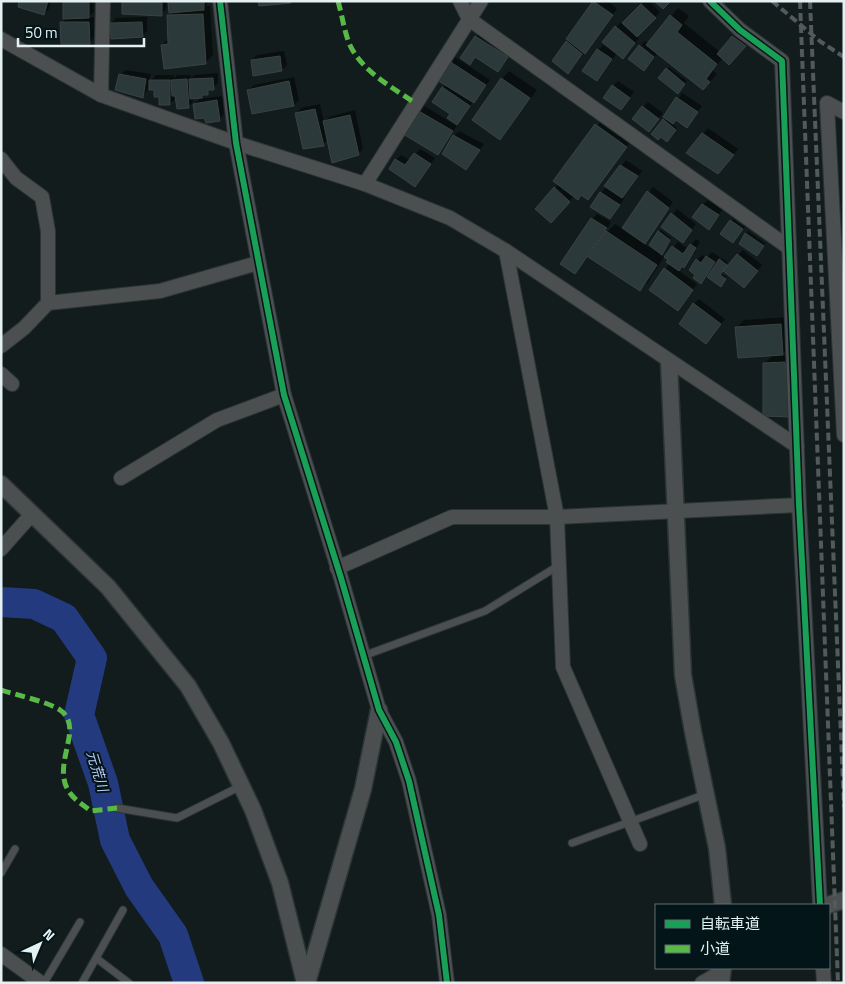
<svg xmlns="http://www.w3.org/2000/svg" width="845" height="984" viewBox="0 0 845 984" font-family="'Titillium Web','Noto Sans JP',sans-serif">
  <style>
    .shadow { fill: #0007 }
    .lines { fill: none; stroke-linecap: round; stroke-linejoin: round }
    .river { stroke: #243a7f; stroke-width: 30 }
    .building { fill: #2c393a; stroke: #3a4342 }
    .service-casing { stroke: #2c3536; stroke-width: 9 }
    .minor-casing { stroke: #2c3536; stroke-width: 16 }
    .tertiary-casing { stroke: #2c3536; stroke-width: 19 }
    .service { stroke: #4c4f50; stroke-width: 7 }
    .minor { stroke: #4c4f50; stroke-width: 14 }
    .tertiary { stroke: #4c4f50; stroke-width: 16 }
    .rail { stroke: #545a5c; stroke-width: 4; stroke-dasharray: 8 4; stroke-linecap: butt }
    .quiet { stroke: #58b947; stroke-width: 5; stroke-dasharray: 10 5; stroke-linecap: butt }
    .cycleway-casing { stroke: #041519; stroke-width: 9 }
    .cycleway { stroke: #1a9f57; stroke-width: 6 }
    .labels { text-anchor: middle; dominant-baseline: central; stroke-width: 4; stroke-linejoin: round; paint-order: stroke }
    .water-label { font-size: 14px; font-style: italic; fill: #bccef9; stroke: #041519 }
  </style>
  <rect width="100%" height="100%" fill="#121c1d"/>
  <!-- shadow -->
  <g class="shadow">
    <path d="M21 1H51L49 9 44 14Z"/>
    <path d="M66 1H93L94 12 88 17H94V38L89 43 62 23 67 17Z"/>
    <path d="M124 1H167L166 9 161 14Z"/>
    <path d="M169 1H209L206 6H210L213 55 205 63 162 45 169 38 168 16 173 11Z"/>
    <path d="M595 1H608L617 9 568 72 567 42Z"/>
    <path d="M645 1H649L660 12 637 36 639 38 628 53 623 58 617 53 597 80 598 50 603 45 612 51 613 49 604 42 621 22 623 24Z"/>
    <path d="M678 8 689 16 684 23 720 52 738 32 750 41 734 58H723L712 70 717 74 703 89 658 52 649 64 640 46 645 41 649 44Z"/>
    <path d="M147 17V31L142 36 111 23 116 18Z"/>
    <path d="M481 31 512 52 497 71 476 56 470 63 462 58Z"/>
    <path d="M284 51 287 65 282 70 252 60 257 55Z"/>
    <path d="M455 57 490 80 457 123 443 88 447 84 450 62Z"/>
    <path d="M669 67 687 81 680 90 660 78Z"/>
    <path d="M126 70 151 74 147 91 142 96 120 75Z"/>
    <path d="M509 71 537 90 500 138 502 79Z"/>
    <path d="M218 73V83L199 99 222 96 224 114 219 120 194 104 202 97H193V102L188 107 177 97 170 104 150 81 156 75H174V78L177 75H191V78L195 75Z"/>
    <path d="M294 77 299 100 294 105 248 90 254 85Z"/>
    <path d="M618 81 634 92 621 109 613 86Z"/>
    <path d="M682 93 702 106 687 126 676 119 672 123 677 128 669 138 664 120Z"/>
    <path d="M648 102 663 113 654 125 634 118Z"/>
    <path d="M320 104 324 122 329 117 355 110 363 149 358 154 328 140 323 144 296 114 301 108Z"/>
    <path d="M423 105 457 126 437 154 418 110Z"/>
    <path d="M604 117 633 138 587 198 582 194 578 198 574 196 550 221 536 208 559 184 555 181Z"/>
    <path d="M708 128 738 149 723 167 688 152Z"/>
    <path d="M459 131 484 144 466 168 454 136Z"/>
    <path d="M420 149 435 158 419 180 396 160 401 155 410 160Z"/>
    <path d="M626 160 642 171 621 197 624 199 610 218 592 206Z"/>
    <path d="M653 187 673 202 644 244 657 252 658 250 651 245 661 230 671 238 660 255 664 257 648 282 640 290 588 256 575 273 592 219 597 214 611 222 604 235 615 224 623 229Z"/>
    <path d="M708 200 723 209 708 228 703 205Z"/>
    <path d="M677 209 696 224 683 241 663 226Z"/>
    <path d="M733 219 745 227 735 239 731 221Z"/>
    <path d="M748 231 765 243 759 253 741 243Z"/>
    <path d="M696 239 700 242 695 250 696 251 678 270 697 284 683 304 665 269 670 264 673 247 678 242 688 249Z"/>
    <path d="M743 250 762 265 749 281 738 255Z"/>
    <path d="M712 252 720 257 716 264 722 258 728 262 720 274 727 277 721 285 707 276 701 282 696 274 697 260 702 255 706 258Z"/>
    <path d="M699 299 725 319 706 342 694 304Z"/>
    <path d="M788 317 791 346 782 355H793L789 416 764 364 773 355 736 328 744 320Z"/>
  </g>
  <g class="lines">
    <!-- river -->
    <path class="river" d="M1 602 34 604 64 618 92 658 79 715 103 783 115 840 139 887 173 935 189 983"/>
  </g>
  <!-- building -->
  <g class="building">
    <path d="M19 1H48L44 15 18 7Z"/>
    <path d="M122 1H162V16L122 14Z"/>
    <path d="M168 1H204V10L169 13Z"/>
    <path d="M258 1H291V3L259 6Z"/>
    <path d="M593 1 613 15 585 54 566 39Z"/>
    <path d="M654 1H671L663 9Z"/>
    <path d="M63 2H89V18L63 19Z"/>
    <path d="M641 4 656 18 637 37 622 23Z"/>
    <path d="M203 14 206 64 164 69 161 45 168 44 167 15Z"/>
    <path d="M670 15 682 25 677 32 717 64 706 79 710 82 703 90 646 45Z"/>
    <path d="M60 22H89L90 44H61Z"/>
    <path d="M142 22 143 37 111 39 110 23Z"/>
    <path d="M615 26 635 43 623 59 602 42Z"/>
    <path d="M475 36 508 57 498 72 475 57 470 65 460 58Z"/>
    <path d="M732 36 746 46 729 65 717 54Z"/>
    <path d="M566 41 582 54 568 74 552 61Z"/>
    <path d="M639 45 654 57 644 71 628 59Z"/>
    <path d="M597 49 612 59 597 81 582 71Z"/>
    <path d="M280 56 282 71 253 76 251 60Z"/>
    <path d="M449 61 486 85 474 103 437 80Z"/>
    <path d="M666 68 685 84 678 94 658 78Z"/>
    <path d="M119 74 146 79 143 98 115 90Z"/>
    <path d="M213 78 214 90H208V95H202V98L190 99 189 79Z"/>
    <path d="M501 78 530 98 500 140 472 120Z"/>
    <path d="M187 79 189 108 177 109 175 96H172L171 80Z"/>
    <path d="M149 80H170V105H159V97H154V90H149Z"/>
    <path d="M289 81 294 106 252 114 247 90Z"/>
    <path d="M612 85 630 98 621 110 603 98Z"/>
    <path d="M442 87 470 106 457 125 447 118 450 114 432 102Z"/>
    <path d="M676 97 698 112 687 128 676 120 673 124 663 117Z"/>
    <path d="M217 100 220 121 206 123 204 118 195 119 193 104Z"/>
    <path d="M642 106 659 119 649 132 632 119Z"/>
    <path d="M315 109 324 146 303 149 295 113Z"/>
    <path d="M417 110 453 131 438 155 403 134Z"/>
    <path d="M350 115 359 155 332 163 323 121Z"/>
    <path d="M663 119 676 130 667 142 661 137 658 140 651 134Z"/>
    <path d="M595 124 627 147 588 200 581 195 578 200 553 181Z"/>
    <path d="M702 133 734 155 718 174 686 153Z"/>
    <path d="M453 135 480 150 466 170 442 154Z"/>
    <path d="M414 153 431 164 415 187 389 169 395 159 405 165Z"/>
    <path d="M620 165 638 176 622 198 604 186Z"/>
    <path d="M554 187 570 202 551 223 535 209Z"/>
    <path d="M647 191 669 208 645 244 622 228Z"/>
    <path d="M600 192 620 205 610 219 590 207Z"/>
    <path d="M702 204 719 215 709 230 692 217Z"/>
    <path d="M671 213 692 230 683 243 661 227Z"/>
    <path d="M591 218 607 228 575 274 560 264Z"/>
    <path d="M730 220 743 229 733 243 720 234Z"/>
    <path d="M606 231 657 265 640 291 588 257Z"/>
    <path d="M658 231 670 240 662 255 649 245Z"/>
    <path d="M745 233 764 246 757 256 739 244Z"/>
    <path d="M690 244 696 248 684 268 682 266 679 271 666 262 668 260 664 257 672 246 683 254Z"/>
    <path d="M737 254 758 271 744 288 723 271Z"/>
    <path d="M706 256 715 262 701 284 693 278 695 275 689 270 696 259 701 263Z"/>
    <path d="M719 259 727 265 720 275 726 279 721 287 707 277Z"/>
    <path d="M664 268 693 290 678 311 649 290Z"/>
    <path d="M693 303 721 324 706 344 679 324Z"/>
    <path d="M781 324 783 355 738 358 735 327Z"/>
    <path d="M785 362 790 417 763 416V363Z"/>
  </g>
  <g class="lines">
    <defs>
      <g id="service">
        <path d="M363 656 485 611 558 566"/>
        <path d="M117 808 177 818 241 786"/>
        <path d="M572 843 706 794"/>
        <path d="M1 873 15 849"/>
        <path d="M96 958 129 983"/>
        <path d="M44 983 80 922"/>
        <path d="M82 983 123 910"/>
      </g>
      <g id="minor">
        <path d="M220 1 236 143 284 395 341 578 379 710 396 742 409 781 439 915 447 983"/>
        <path d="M460 1 469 19 788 247"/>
        <path d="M710 1 740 30 782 61 799 505 820 905"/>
        <path d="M1 39 101 95 236 143 365 184 450 218 506 251 797 446"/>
        <path d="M101 95 103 1"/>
        <path d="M844 112 827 103 844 435"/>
        <path d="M1 159 16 178 42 197 48 231V303L24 328 1 346"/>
        <path d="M365 184 481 1"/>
        <path d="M506 251 557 517 563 667 640 844"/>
        <path d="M48 303 160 291 258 263"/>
        <path d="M1 374 12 384"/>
        <path d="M121 478 217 420 284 395"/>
        <path d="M1 549 32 514"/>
        <path d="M337 568 452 517H557L799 505"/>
        <path d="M1 954 41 983"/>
        <path d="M823 968 824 983"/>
        <path d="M702 983 723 971"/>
      </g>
      <g id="tertiary">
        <path d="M669 362 683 675 693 732 717 848 723 905"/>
        <path d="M1 484 108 587 188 686 221 743 253 810 280 883 305 983"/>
        <path d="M828 905 844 900"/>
        <path d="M307 983 363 789 379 710"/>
        <path d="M721 983 723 968"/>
      </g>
    </defs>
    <!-- service casing -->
    <use href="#service" class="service-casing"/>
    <!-- minor casing -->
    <use href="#minor" class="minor-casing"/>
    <!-- tertiary casing -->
    <use href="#tertiary" class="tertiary-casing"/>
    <!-- service -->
    <use href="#service" class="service"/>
    <!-- minor -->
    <use href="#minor" class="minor"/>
    <!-- tertiary -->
    <use href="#tertiary" class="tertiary"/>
    <!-- rail -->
    <g class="rail">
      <path d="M772 1 821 42 844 57"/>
      <path d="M800 1 838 983"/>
      <path d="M810 1 844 807"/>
    </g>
    <!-- quiet -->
    <g class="quiet">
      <path d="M338 1C342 15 344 30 349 43 361 71 392 87 415 103"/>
      <path d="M1 690C16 695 49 702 60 710 85 727 52 763 68 790 73 799 83 805 91 811L117 808"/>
    </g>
    <defs>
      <g id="cycleway">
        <path d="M220 1 236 143 284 395 341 578 379 710 396 742 409 781 439 915 447 983"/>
        <path d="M710 1 740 30 782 61 799 505 820 905"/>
      </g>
    </defs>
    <!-- cycleway casing -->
    <use href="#cycleway" class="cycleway-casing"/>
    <!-- cycleway -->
    <use href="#cycleway" class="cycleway"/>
  </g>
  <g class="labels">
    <!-- water labels -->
    <g class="water-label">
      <text transform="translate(98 771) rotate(73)">元荒川</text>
    </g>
  </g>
  <!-- border -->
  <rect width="845" height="984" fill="none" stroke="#e4f0f2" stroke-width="5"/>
  <!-- legend -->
  <rect x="655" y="904" width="175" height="65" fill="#041519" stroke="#5e6d70"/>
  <rect x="665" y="920" width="25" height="8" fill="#1a9f57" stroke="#5e6d70"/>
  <text x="700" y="929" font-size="15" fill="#e4f0f2">自転車道</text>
  <rect x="665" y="945" width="25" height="8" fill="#58b947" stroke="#5e6d70"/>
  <text x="700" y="954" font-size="15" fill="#e4f0f2">小道</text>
  <!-- north arrow -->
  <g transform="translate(40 944) rotate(44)" stroke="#041519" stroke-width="4" paint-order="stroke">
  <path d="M0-4L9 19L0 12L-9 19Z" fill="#e4f0f2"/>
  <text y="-8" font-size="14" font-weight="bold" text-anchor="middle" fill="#e4f0f2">N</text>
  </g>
  <!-- scale -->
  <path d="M18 38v8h126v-8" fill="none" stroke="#e4f0f2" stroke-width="2.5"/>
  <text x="25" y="38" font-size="15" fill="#e4f0f2" stroke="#041519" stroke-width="4" paint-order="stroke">50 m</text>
</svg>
